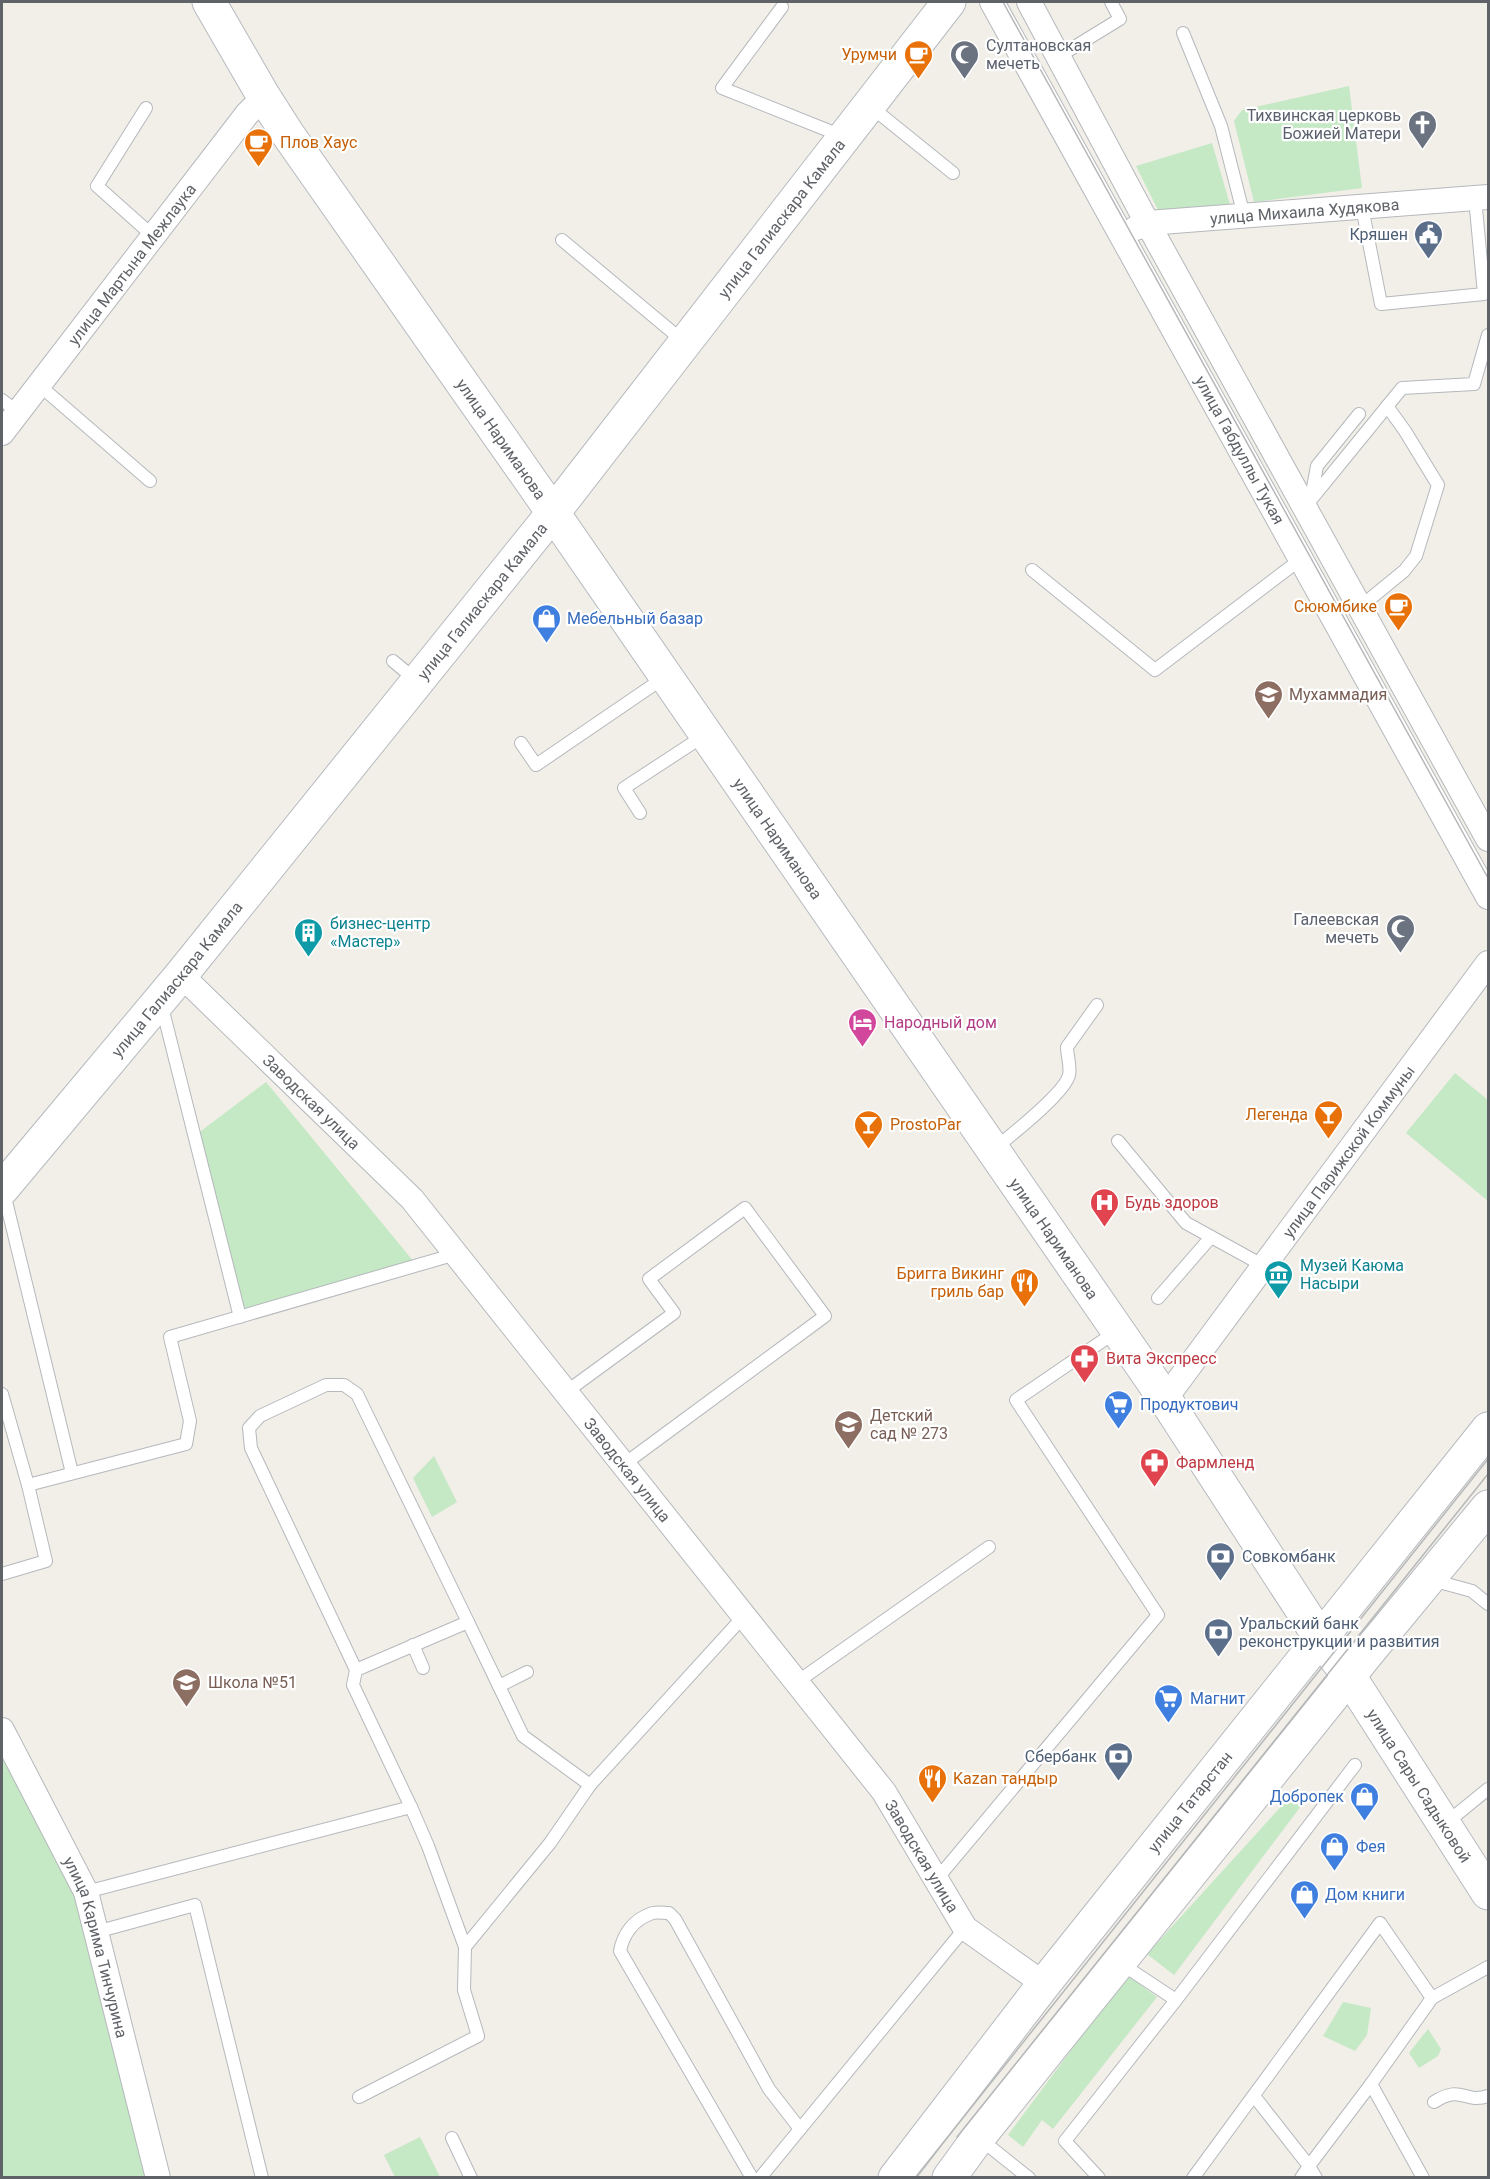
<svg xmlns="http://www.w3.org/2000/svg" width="1490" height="2179" viewBox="0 0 1490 2179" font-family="Roboto,sans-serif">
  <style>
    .green { fill: #c5e8c5 }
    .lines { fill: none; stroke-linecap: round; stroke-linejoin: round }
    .lane-casing { stroke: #b5b8bc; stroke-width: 14 }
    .street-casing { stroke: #b5b8bc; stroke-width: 26 }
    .secondary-casing { stroke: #b6babf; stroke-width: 35 }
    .lane { stroke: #fff; stroke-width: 12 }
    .street { stroke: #fff; stroke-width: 24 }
    .secondary { stroke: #fff; stroke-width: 33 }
    .tram { stroke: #b6b7b8; stroke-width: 1.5 }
    .labels { text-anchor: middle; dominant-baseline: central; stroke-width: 4.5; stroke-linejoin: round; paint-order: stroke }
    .worship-label { font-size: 16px; fill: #5b616d; stroke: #fff; text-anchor: end }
    .food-label { font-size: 16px; fill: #c56008; stroke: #fff; text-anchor: end }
    .street-label { font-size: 16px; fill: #5f6368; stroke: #fff }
    .service-label { font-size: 16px; fill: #4e5e75; stroke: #fff; text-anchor: end }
    .shop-label { font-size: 16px; fill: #366cbe; stroke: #fff; text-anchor: start }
    .education-label { font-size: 16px; fill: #785e54; stroke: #fff; text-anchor: start }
    .culture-label { font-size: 16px; fill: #0d838f; stroke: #fff; text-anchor: start }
    .hotel-label { font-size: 16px; fill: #b23c85; stroke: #fff; text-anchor: start }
    .health-label { font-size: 16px; fill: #be3a42; stroke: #fff; text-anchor: start }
  </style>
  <rect width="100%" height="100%" fill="#f1efe8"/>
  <!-- green -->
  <g class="green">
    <path d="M1349 86 1362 188 1254 202 1234 121 1242 110Z"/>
    <path d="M1212 143 1231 208 1161 216 1136 166Z"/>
    <path d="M1455 1073 1488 1100V1201L1406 1133Z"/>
    <path d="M266 1082 414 1262 244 1309 197 1134Z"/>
    <path d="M434 1456 457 1502 432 1517 413 1478Z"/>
    <path d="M2 1744 65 1852 148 2177H2Z"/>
    <path d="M1297 1789 1307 1798 1174 1975 1147 1954Z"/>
    <path d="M1127 1975 1157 1997 1053 2129 1042 2120 1023 2147 1008 2135Z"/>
    <path d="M1343 2002 1371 2008 1367 2035 1355 2051 1323 2036Z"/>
    <path d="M1428 2029 1441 2049 1438 2056 1419 2068 1409 2053Z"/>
    <path d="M420 2137 440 2177H395L384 2155Z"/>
  </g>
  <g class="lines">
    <defs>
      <g id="lane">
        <path d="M782 7 722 88 842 136"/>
        <path d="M1183 33 1221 126 1244 216"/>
        <path d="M1058 57 1120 19 1111 2"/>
        <path d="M870 106 953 173"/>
        <path d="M146 108 97 186 153 236"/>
        <path d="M1362 207 1381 304 1484 294 1475 198"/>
        <path d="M562 240 683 341"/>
        <path d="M39 385 150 481"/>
        <path d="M2 400 18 412"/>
        <path d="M1311 498 1317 466 1359 414"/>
        <path d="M1305 507 1402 388 1474 384 1488 335"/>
        <path d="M1032 570 1155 670 1301 559"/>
        <path d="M1360 607 1404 571 1416 556 1438 485 1405 431 1387 406"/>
        <path d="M393 661 417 681"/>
        <path d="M521 743 536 765 665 677"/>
        <path d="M640 813 624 788 705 735"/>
        <path d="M161 1003 240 1317"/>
        <path d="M1118 1141 1186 1223 1264 1266"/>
        <path d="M994 1149C1010 1136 1065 1093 1069 1075 1071 1067 1067 1055 1067 1047L1097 1005"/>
        <path d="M3 1189 72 1473"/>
        <path d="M1158 1298 1211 1237"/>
        <path d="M566 1392 674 1313 649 1279 745 1208 825 1316 623 1465"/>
        <path d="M2 1394 28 1485 46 1561 2 1574"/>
        <path d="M28 1485 186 1444 190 1421 170 1337 456 1254"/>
        <path d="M1432 1580 1472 1591 1488 1604"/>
        <path d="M468 1622 523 1736 590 1785 744 1616"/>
        <path d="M413 1645 423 1668"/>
        <path d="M356 1670 251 1448 249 1428 260 1416 326 1385H344L357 1394 468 1622 356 1670 353 1685 411 1807"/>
        <path d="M797 1682 989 1547"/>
        <path d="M499 1686 527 1672"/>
        <path d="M1445 1824 1488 1789"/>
        <path d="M936 1880 1158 1615 1016 1400 1117 1331"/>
        <path d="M86 1892 411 1807 428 1846 465 1947 464 1990 478 2036 359 2097"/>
        <path d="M96 1932 195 1905 262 2178"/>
        <path d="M465 1947 550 1843 590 1785"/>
        <path d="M1120 1963 1176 2000"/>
        <path d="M1371 2084 1423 2178"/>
        <path d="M1254 2096 1309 2166 1301 2178"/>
        <path d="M1434 2102C1462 2084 1464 2104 1488 2096"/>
        <path d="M452 2138 471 2178"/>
        <path d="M979 2138 1029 2178"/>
        <path d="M752 2178 620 1951C623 1935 633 1920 650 1914 655 1911 663 1913 669 1913L675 1919 769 2089 800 2129"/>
        <path d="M760 2178 965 1928"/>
        <path d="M1099 2178 1065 2141 1176 2000 1355 1765"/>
        <path d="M1193 2178 1380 1923 1432 1998 1488 1967"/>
        <path d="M1316 2178 1309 2166 1371 2084 1432 1998"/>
      </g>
      <g id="street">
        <path id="s1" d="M992 2 1488 897"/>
        <path d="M1029 2 1143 215 1488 839"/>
        <path id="s2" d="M1136 228 1148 223 1488 197"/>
        <path id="s3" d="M2 433 247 114 264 97"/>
        <path id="s4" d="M181 975 412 1199 884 1792 965 1928 1044 1984"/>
        <path id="s5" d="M1165 1399 1488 963"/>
        <path id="s6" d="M2 1730 86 1892 158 2178"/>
      </g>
      <g id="secondary">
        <path id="s7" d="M209 2 264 97 287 133 540 494 1165 1399 1321 1639 1349 1676 1488 1893"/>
        <path id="s8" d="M2 1189 181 975 553 513 949 2"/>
        <path id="s9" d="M895 2178 1044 1984 1488 1429"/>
        <path d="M949 2178 978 2138 1365 1656 1488 1507"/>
      </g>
    </defs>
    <!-- lane casing -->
    <use href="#lane" class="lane-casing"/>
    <!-- street casing -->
    <use href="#street" class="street-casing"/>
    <!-- secondary casing -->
    <use href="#secondary" class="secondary-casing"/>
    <!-- lane -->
    <use href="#lane" class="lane"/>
    <!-- street -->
    <use href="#street" class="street"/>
    <!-- secondary -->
    <use href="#secondary" class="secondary"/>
    <!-- tram -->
    <g class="tram">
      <path d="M1003 2 1488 878"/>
      <path d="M957 2137 1488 1474"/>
      <path d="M915 2178 1488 1459"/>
    </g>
  </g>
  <!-- icons -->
  <defs>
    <symbol id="cafe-pin" viewBox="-11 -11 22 30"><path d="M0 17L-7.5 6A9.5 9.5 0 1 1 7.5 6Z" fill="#e8710a" stroke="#fff"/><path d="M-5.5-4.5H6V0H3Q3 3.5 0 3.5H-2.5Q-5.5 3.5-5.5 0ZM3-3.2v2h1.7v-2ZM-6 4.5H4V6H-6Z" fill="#fff"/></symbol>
    <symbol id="mosque-pin" viewBox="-11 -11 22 30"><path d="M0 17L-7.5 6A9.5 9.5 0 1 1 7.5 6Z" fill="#6b7280" stroke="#fff"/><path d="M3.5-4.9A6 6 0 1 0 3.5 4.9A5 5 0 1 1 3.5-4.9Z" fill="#fff"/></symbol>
    <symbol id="church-pin" viewBox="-11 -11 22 30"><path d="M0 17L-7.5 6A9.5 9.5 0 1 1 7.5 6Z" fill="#6b7280" stroke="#fff"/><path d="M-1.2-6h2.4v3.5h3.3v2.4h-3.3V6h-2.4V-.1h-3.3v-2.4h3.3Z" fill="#fff"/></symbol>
    <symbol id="civic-pin" viewBox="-11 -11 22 30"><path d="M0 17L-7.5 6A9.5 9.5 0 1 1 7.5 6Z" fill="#5c6f8a" stroke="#fff"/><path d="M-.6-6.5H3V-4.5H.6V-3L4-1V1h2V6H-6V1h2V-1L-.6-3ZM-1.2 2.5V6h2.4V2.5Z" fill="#fff"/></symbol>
    <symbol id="shop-pin" viewBox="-11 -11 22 30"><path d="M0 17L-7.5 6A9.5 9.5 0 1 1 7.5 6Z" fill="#3f7fe0" stroke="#fff"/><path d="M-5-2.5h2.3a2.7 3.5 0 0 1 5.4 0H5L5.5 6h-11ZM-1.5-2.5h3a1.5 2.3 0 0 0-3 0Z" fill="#fff"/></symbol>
    <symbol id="school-pin" viewBox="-11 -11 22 30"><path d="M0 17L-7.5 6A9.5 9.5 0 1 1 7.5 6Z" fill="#8d6e63" stroke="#fff"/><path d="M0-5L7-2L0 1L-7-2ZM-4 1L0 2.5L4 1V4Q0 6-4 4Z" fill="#fff"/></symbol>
    <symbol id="building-pin" viewBox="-11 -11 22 30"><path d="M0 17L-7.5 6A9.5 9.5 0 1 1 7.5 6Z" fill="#0f9aa8" stroke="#fff"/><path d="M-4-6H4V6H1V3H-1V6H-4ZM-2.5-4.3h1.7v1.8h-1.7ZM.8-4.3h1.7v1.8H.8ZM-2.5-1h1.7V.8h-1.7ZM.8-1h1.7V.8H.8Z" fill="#fff"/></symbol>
    <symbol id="hotel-pin" viewBox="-11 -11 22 30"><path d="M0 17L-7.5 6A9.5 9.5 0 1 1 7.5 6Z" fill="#d1479c" stroke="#fff"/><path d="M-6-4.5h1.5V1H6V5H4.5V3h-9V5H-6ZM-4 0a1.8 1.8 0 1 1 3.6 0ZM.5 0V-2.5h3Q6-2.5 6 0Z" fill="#fff"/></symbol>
    <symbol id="bar-pin" viewBox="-11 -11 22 30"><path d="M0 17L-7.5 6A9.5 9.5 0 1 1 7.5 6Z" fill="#e8710a" stroke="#fff"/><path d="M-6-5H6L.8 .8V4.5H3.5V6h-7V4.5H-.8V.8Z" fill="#fff"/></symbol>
    <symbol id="hospital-pin" viewBox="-11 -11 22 30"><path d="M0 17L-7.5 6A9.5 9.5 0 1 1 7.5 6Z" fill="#e0444e" stroke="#fff"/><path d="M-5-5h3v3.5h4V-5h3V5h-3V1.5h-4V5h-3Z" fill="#fff"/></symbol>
    <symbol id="museum-pin" viewBox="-11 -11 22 30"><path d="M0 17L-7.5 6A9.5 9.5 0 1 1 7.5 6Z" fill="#0f9aa8" stroke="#fff"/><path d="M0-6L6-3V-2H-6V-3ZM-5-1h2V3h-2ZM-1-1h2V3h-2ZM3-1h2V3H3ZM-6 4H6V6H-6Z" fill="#fff"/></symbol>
    <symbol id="restaurant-pin" viewBox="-11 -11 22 30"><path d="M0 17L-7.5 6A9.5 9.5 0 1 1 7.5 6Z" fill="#e8710a" stroke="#fff"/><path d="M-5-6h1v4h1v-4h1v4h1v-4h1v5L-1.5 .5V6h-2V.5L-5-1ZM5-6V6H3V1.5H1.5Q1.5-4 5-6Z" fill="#fff"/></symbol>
    <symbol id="pharmacy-pin" viewBox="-11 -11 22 30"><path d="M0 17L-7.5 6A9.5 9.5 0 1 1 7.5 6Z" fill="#e0444e" stroke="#fff"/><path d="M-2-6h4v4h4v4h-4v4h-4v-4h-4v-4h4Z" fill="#fff"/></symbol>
    <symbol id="supermarket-pin" viewBox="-11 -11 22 30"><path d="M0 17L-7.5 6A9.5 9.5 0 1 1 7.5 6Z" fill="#3f7fe0" stroke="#fff"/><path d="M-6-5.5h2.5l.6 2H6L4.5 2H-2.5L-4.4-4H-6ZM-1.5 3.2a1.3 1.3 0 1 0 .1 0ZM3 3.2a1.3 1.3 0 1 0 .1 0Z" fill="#fff"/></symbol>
    <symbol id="bank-pin" viewBox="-11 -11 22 30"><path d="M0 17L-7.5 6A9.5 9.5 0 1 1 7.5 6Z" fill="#5c6f8a" stroke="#fff"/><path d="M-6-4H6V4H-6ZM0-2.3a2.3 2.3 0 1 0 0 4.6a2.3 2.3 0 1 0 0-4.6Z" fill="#fff"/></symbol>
  </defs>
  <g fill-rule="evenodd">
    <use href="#cafe-pin" x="902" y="38" width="33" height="45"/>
    <use href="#mosque-pin" x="948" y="38" width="33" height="45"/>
    <use href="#church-pin" x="1406" y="108" width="33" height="45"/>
    <use href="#cafe-pin" x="242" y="126" width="33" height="45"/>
    <use href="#civic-pin" x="1412" y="218" width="33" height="45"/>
    <use href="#cafe-pin" x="1382" y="590" width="33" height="45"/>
    <use href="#shop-pin" x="530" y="602" width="33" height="45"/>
    <use href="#school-pin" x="1252" y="678" width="33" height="45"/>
    <use href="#mosque-pin" x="1384" y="912" width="33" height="45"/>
    <use href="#building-pin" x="292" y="916" width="33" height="45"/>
    <use href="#hotel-pin" x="846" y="1006" width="33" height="45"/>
    <use href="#bar-pin" x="1312" y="1098" width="33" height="45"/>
    <use href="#bar-pin" x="852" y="1108" width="33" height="45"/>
    <use href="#hospital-pin" x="1088" y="1186" width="33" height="45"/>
    <use href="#museum-pin" x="1262" y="1258" width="33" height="45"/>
    <use href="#restaurant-pin" x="1008" y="1266" width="33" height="45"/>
    <use href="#pharmacy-pin" x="1068" y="1342" width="33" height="45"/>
    <use href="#supermarket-pin" x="1102" y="1388" width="33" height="45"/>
    <use href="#school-pin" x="832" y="1408" width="33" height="45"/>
    <use href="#pharmacy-pin" x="1138" y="1446" width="33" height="45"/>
    <use href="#bank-pin" x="1204" y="1540" width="33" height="45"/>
    <use href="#bank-pin" x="1202" y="1616" width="33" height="45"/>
    <use href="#school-pin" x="170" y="1666" width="33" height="45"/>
    <use href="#supermarket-pin" x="1152" y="1682" width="33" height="45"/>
    <use href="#bank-pin" x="1102" y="1740" width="33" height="45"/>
    <use href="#restaurant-pin" x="916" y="1762" width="33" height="45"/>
    <use href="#shop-pin" x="1348" y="1780" width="33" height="45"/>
    <use href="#shop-pin" x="1318" y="1830" width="33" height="45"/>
    <use href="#shop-pin" x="1288" y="1878" width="33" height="45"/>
  </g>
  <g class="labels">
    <!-- worship labels -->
    <g class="worship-label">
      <text x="986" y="45" text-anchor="start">Султановская<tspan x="986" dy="18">мечеть</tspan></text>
      <text x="1401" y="115">Тихвинская церковь<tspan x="1401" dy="18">Божией Матери</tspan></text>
      <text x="1379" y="919">Галеевская<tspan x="1379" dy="18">мечеть</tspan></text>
    </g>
    <!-- food labels -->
    <g class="food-label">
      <text x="897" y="54">Урумчи</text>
      <text x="280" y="142" text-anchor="start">Плов Хаус</text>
      <text x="1377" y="606">Сююмбике</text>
      <text x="1308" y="1114">Легенда</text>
      <text x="890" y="1124" text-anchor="start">ProstoPar</text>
      <text x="1004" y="1273">Бригга Викинг<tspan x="1004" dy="18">гриль бар</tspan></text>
      <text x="953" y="1778" text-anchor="start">Kazan тандыр</text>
    </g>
    <!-- street labels -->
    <g class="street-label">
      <text stroke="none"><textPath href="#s2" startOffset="170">улица Михаила Худякова</textPath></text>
      <text stroke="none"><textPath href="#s8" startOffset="1245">улица Галиаскара Камала</textPath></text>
      <text stroke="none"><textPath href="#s3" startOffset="213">улица Мартына Межлаука</textPath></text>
      <text stroke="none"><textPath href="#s7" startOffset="526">улица Нариманова</textPath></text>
      <text stroke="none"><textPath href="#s1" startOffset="512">улица Габдуллы Тукая</textPath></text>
      <text stroke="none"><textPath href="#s8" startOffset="759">улица Галиаскара Камала</textPath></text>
      <text stroke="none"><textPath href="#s7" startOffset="1012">улица Нариманова</textPath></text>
      <text stroke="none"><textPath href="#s8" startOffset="273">улица Галиаскара Камала</textPath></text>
      <text stroke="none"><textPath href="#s4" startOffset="182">Заводская улица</textPath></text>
      <text stroke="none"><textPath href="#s5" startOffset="308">улица Парижской Коммуны</textPath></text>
      <text stroke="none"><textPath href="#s7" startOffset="1498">улица Нариманова</textPath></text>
      <text stroke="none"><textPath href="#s4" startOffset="668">Заводская улица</textPath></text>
      <text stroke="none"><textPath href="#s7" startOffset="2156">улица Сары Садыковой</textPath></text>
      <text stroke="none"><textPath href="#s9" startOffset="478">улица Татарстан</textPath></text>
      <text stroke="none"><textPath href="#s4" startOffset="1154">Заводская улица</textPath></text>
      <text stroke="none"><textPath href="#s6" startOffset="238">улица Карима Тинчурина</textPath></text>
    </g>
    <!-- service labels -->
    <g class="service-label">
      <text x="1408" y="234">Кряшен</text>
      <text x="1242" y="1556" text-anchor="start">Совкомбанк</text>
      <text x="1239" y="1623" text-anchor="start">Уральский банк<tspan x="1239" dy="18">реконструкции и развития</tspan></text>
      <text x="1097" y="1756">Сбербанк</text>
    </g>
    <!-- shop labels -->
    <g class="shop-label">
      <text x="567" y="618">Мебельный базар</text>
      <text x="1140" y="1404">Продуктович</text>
      <text x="1190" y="1698">Магнит</text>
      <text x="1344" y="1796" text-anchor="end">Добропек</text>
      <text x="1356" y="1846">Фея</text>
      <text x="1325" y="1894">Дом книги</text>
    </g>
    <!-- education labels -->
    <g class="education-label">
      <text x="1289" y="694">Мухаммадия</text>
      <text x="870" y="1415">Детский<tspan x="870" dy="18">сад № 273</tspan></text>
      <text x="208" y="1682">Школа №51</text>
    </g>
    <!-- culture labels -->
    <g class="culture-label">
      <text x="330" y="923">бизнес-центр<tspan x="330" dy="18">«Мастер»</tspan></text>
      <text x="1300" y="1265">Музей Каюма<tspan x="1300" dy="18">Насыри</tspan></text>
    </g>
    <!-- hotel labels -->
    <g class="hotel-label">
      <text x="884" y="1022">Народный дом</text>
    </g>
    <!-- health labels -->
    <g class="health-label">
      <text x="1125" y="1202">Будь здоров</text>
      <text x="1106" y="1358">Вита Экспресс</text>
      <text x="1176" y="1462">Фармленд</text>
    </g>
  </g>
  <!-- border -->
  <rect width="1490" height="2179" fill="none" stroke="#5f6368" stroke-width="6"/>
</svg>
